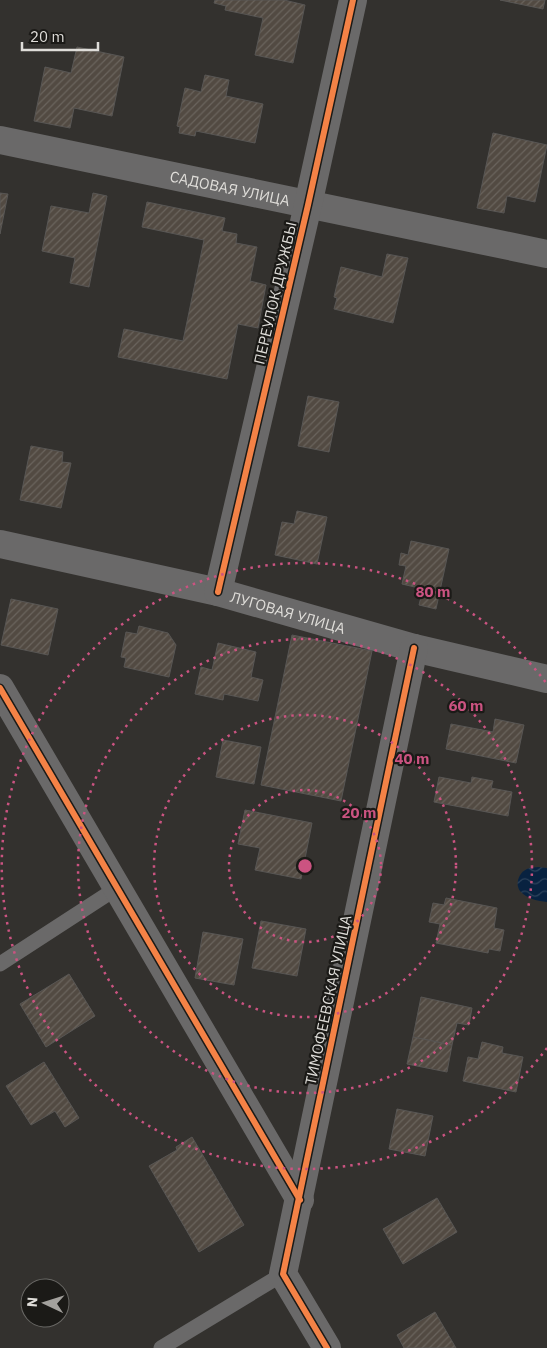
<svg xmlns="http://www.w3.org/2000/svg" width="547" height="1348" viewBox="0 0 547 1348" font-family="'IBM Plex Sans',sans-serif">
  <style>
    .water { fill: url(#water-waves) }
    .building { fill: url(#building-hatch); stroke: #585654 }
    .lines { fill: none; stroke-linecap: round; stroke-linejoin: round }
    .lane { stroke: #6a6969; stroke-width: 15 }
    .street { stroke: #6a6969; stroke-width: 28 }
    .cycleway-casing { stroke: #1b1a17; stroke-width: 9 }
    .cycleway { stroke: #f48246; stroke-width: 6 }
    .ring { fill: none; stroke: #cb5381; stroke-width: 2.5; stroke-dasharray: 2.5 5 }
    .labels { text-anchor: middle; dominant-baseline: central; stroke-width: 4.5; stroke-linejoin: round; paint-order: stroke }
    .street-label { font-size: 15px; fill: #dfddd9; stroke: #1b1a17 }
    .centre { fill: #cb5381; stroke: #1b1a17; stroke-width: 2.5 }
    .ring-label { font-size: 15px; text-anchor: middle; font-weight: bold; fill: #cb5381; stroke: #1b1a17; stroke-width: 4.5; stroke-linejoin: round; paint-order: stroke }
  </style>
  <defs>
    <pattern id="water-waves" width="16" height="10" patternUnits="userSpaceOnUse" patternTransform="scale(1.25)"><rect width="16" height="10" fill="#082240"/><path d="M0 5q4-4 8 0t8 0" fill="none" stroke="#2c425b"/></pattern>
    <pattern id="building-hatch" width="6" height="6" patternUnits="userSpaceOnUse" patternTransform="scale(1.25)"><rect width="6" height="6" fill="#524a42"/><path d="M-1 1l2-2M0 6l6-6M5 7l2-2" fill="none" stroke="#6a645d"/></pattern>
  </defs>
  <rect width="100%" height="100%" fill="#33312e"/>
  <!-- water -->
  <path class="water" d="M538 867 547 868V902C538 901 527 899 520 891 514 883 520 870 530 868 530 868 538 867 538 867Z"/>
  <!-- building -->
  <g class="building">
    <path d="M215 0H284L305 5 293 63 255 55 263 18 225 10 226 6 214 3Z"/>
    <path d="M500 0H545L543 9Z"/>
    <path d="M77 47 124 57 112 116 74 108 70 128 34 121 45 67 71 73Z"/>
    <path d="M205 75 229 80 226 96 263 104 255 143 196 131 195 136 179 133 180 127 177 126 185 88 201 92Z"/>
    <path d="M493 133 547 145 535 202 507 196 504 213 477 208Z"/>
    <path d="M0 193 8 194 0 234Z"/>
    <path d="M93 193 107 196 89 287 70 283 75 258 42 251 51 206 89 213Z"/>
    <path d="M147 202 225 218 222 231 237 234 236 243 257 247 250 281 266 285 258 328 238 324 227 379 118 357 124 329 183 341 204 240 142 227Z"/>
    <path d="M387 254 408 258 393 323 334 309 337 298 334 297 341 267 382 277Z"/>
    <path d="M308 396 339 402 329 452 298 446Z"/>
    <path d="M31 446 63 452 62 462 71 463 61 508 20 500Z"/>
    <path d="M297 511 327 517 317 564 275 555 282 522 294 524Z"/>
    <path d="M411 541 449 549 436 609 419 605 423 589 402 584 406 566 399 565 401 553 408 555Z"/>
    <path d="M11 599 58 609 48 655 1 645Z"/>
    <path d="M139 626 168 633 176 645 169 677 124 667 126 658 121 657 126 632 137 634Z"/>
    <path d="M292 635 372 651 341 801 261 785Z"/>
    <path d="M218 643 256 652 251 677 263 680 258 701 224 694 223 700 195 694 201 667 212 670Z"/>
    <path d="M495 719 524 725 516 763 446 749 451 724 493 732Z"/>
    <path d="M223 740 261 747 254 784 216 777Z"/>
    <path d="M439 777 471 783 472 777 493 781 491 788 512 792 508 816 434 802Z"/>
    <path d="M245 810 312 823 301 879 255 870 260 848 238 844Z"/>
    <path d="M446 898 497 908 494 928 504 930 500 951 489 949 488 953 436 943 440 924 429 922 433 903 444 905Z"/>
    <path d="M261 921 306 929 297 976 252 968Z"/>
    <path d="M203 932 243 939 234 985 195 978Z"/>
    <path d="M69 974 95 1016 46 1047 20 1004Z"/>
    <path d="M421 997 472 1008 469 1025 457 1023 452 1045 413 1037Z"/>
    <path d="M413 1037 452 1045 447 1072 407 1064Z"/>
    <path d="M482 1042 503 1047 502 1053 523 1057 516 1092 463 1081 468 1057 478 1059Z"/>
    <path d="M44 1062 79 1118 65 1127 55 1111 31 1125 6 1086Z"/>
    <path d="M397 1109 433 1116 425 1156 389 1149Z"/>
    <path d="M192 1137 244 1225 199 1252 149 1166 177 1150 176 1147Z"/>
    <path d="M437 1198 457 1232 403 1264 383 1229Z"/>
    <path d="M435 1312 456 1348H404L397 1335Z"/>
  </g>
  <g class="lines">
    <!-- lane -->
    <g class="lane">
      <path d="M0 964 117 888"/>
      <path d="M161 1348 283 1274"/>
    </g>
    <!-- street -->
    <g class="street">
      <path id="s1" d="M0 140 547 254"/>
      <path id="s2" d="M0 544 218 592 414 648 547 679"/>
      <path d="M218 592 308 205 353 0"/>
      <path d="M0 688 300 1200"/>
      <path d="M327 1348 283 1274 414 648"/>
    </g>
    <defs>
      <g id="cycleway">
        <path d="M218 592 308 205 353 0"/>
        <path d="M0 688 300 1200"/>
        <path d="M327 1348 283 1274 414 648"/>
      </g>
    </defs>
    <!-- cycleway casing -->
    <use href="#cycleway" class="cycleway-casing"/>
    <!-- cycleway -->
    <use href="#cycleway" class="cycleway"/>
  </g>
  <!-- distance rings -->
  <g class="ring">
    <circle cx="305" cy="866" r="76"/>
    <circle cx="305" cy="866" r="151"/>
    <circle cx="305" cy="866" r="227"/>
    <path d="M547 1048A303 303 0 1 1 547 684"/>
  </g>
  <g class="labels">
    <!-- street labels -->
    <g class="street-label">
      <text stroke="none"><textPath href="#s1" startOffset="235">САДОВАЯ УЛИЦА</textPath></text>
      <text transform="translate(275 293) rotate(-77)">ПЕРЕУЛОК ДРУЖБЫ</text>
      <text stroke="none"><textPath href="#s2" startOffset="296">ЛУГОВАЯ УЛИЦА</textPath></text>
      <text transform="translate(328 1000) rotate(-78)">ТИМОФЕЕВСКАЯ УЛИЦА</text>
    </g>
  </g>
  <circle cx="305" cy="866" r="8" class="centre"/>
  <g class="ring-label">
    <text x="433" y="597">80 m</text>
    <text x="466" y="711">60 m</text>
    <text x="412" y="764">40 m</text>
    <text x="359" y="818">20 m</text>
  </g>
  <!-- north arrow -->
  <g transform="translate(45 1303) rotate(274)"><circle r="24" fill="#1b1a17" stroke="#696865"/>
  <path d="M0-4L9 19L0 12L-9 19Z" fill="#a3a19d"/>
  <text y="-8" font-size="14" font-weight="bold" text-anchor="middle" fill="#dfddd9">N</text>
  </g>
  <!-- scale -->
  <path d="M22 42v8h76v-8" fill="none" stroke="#dfddd9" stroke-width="2.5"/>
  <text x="30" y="42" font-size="15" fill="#dfddd9" stroke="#1b1a17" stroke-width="4" paint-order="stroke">20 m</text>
</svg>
